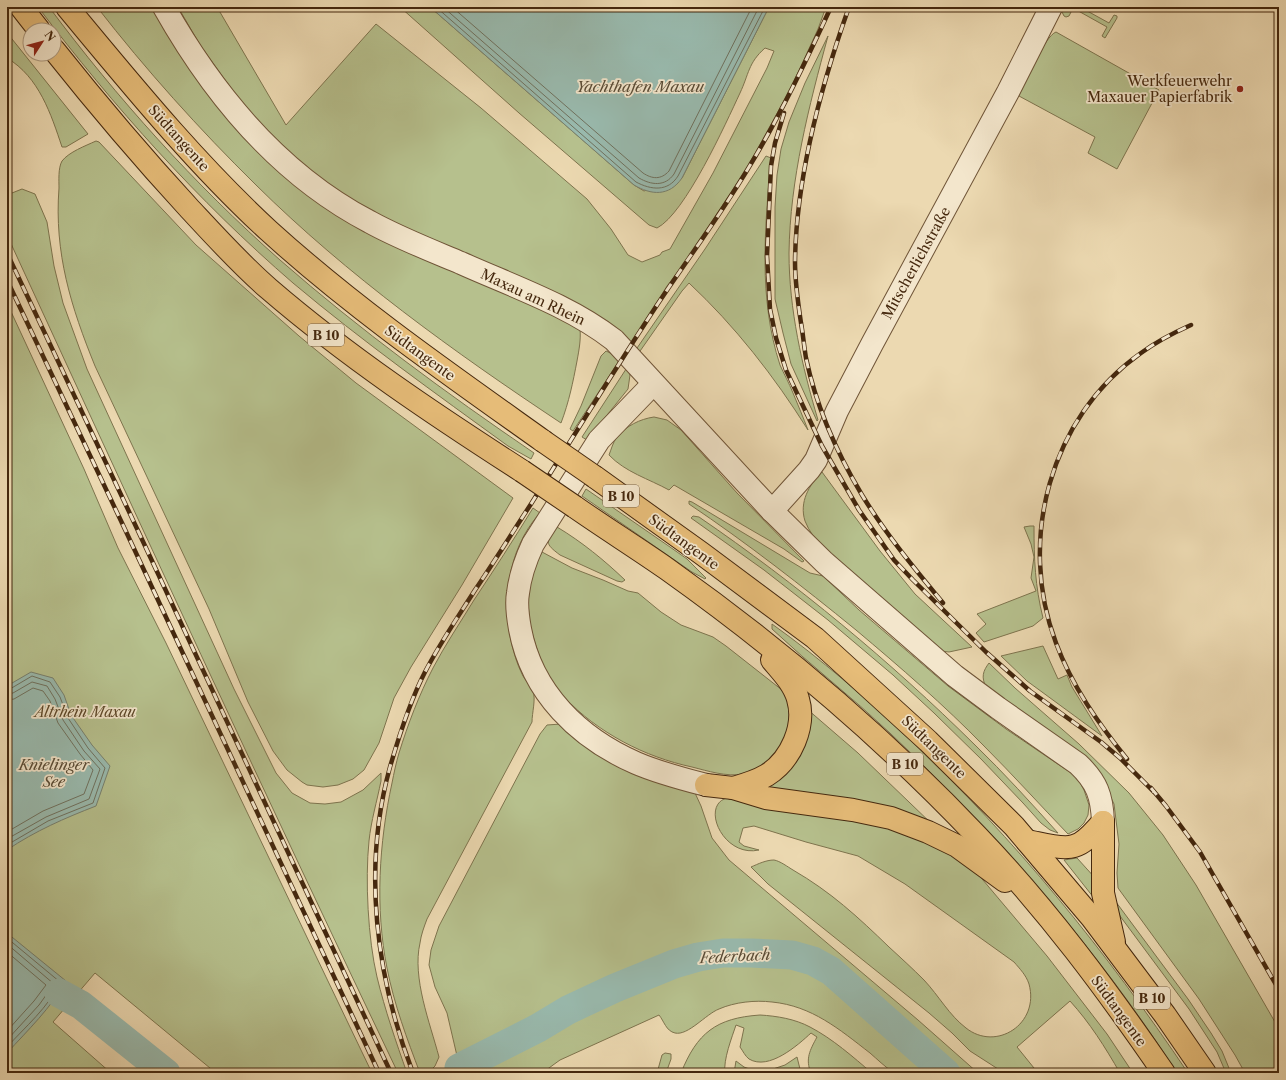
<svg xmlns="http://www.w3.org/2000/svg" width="1286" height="1080" viewBox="0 0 1286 1080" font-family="'Libre Caslon Text',serif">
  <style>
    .green { fill: #b6c08d; stroke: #7e744e }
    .water { fill: #99baae; stroke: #77806e }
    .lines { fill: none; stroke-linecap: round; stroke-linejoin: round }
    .shore { stroke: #6f715e; stroke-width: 1 }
    .river { stroke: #99baae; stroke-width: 29 }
    .minor-casing { stroke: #6f5437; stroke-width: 24 }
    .highway-casing { stroke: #45280e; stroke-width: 24 }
    .minor { stroke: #f3e6cc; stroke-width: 22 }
    .highway { stroke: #e6bc78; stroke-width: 22 }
    .rail-casing { stroke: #45280e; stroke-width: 4.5 }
    .rail { stroke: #f3e6cc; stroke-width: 3; stroke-dasharray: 9; stroke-linecap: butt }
    .highway-bridge-casing { stroke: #45280e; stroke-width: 24; stroke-linecap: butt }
    .highway-bridge { stroke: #e6bc78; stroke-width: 22 }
    .poi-dot { fill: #8f2418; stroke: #f3e6cc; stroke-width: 1.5 }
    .labels { text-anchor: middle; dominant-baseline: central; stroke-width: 3.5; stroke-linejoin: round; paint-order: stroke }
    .shield { fill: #f3e6cc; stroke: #796147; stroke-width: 1 }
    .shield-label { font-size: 13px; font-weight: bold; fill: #45280e }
    .poi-label { font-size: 14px; fill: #45280e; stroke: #f3e6cc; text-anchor: end }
    .street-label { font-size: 14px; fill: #45280e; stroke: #f3e6cc }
    .park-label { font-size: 14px; font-style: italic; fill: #5c4627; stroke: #f3e6cc }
    .water-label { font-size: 15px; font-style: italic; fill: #5a4c36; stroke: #f3e6cc }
  </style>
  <rect width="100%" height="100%" fill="#ecd9b1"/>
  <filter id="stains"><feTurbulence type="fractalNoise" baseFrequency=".005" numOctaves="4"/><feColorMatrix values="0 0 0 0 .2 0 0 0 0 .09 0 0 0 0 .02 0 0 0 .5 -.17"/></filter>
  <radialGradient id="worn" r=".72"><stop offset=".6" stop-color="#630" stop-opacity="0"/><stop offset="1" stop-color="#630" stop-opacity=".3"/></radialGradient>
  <!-- green -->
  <g class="green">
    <path d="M38 7H49C117 98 194 184 280 260 360 330 446 393 534 453L531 459 508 446C435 393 362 341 293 283 198 201 114 107 38 7Z"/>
    <path d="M97 7H157L274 164 560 315 580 329C581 340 579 350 577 361 573 382 569 402 561 423 454 352 347 275 256 185 199 129 146 70 97 7Z"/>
    <path d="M178 7H217L286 125 376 24 481 108 587 199 611 229 628 255 642 262 660 255 662 252 670 249 713 173 767 68 774 51 765 48C748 63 749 74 740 93 726 123 685 214 657 228L649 225 519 113 400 7H430L634 185 644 191 682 178 769 7H826L818 29 791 88 747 168 685 263 667 286 631 345 363 210 286 153 238 98 200 45Z"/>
    <path d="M1065 7H1080L1109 23 1114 15 1117 16V18L1105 38 1102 36 1107 27 1073 8 1069 16 1066 17 1064 16 1062 12Z"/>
    <path d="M7 32 12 39 88 134 66 147H62C51 114 39 77 7 58Z"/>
    <path d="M1056 32 1159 90 1117 169 1088 153 1095 137 1019 96V94C1025 81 1045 36 1056 32Z"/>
    <path d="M828 36C809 106 790 179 789 253 789 309 802 366 818 420L817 421 791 364 783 333 775 299V207L777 175 781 149 789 122 805 83Z"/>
    <path d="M96 141 99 142 196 245 299 336 356 383 513 498 462 585 411 667 394 698 379 743 364 770 353 779 338 785 323 787 307 785 302 782 287 770 273 751 248 702 209 609 95 366C71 307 54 253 59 188 59 181 58 168 62 161 69 152 85 146 96 141Z"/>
    <path d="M766 156 771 158C765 227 758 298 780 365 784 374 789 383 793 393 798 405 803 417 808 430 774 376 735 326 689 283L682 291 638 354 635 351 705 249Z"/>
    <path d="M22 189 35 194 47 222 54 266 63 303 87 369 234 689 276 773 292 793 310 803 325 804 341 802 363 790 381 773V781C377 801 371 821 369 841 365 880 368 939 377 977 385 1010 396 1042 407 1073H398C265 795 136 515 7 235V207L9 205 7 201V195Z"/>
    <path d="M7 303 84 469 118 548 166 643 372 1073H216L95 973 53 1022 111 1073H7Z"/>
    <path d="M606 351 621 358 573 431 570 429 581 406 601 356Z"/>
    <path d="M628 366 630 375 628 389 587 440 582 437Z"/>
    <path d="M654 417 667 420 681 430 737 493 804 561 802 562 784 549 674 485 669 490C649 479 625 472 609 455 611 450 613 442 617 437 626 426 640 419 654 417Z"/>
    <path d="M822 472 880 551 915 594 972 647 949 652 941 651C910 625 879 598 849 571 833 556 813 542 805 521 799 502 809 485 822 472Z"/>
    <path d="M586 489 670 547 687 559 706 578 705 579 692 572 582 496Z"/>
    <path d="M689 501 692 502 810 573 823 576 859 610 948 686 1006 729 1077 777 1084 790 1089 805 1088 815 1084 823 1078 829 1068 834C1040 805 1013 775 984 746 944 705 900 667 856 630 802 586 747 543 689 504Z"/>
    <path d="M533 508 540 513C506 550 500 609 515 656 517 663 520 670 523 676 526 681 531 686 533 691 536 699 532 713 532 722L427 919C424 927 421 935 420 943 412 978 430 1023 439 1057L435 1066 428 1073H420C407 1039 394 1004 387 968 375 908 379 843 392 783 394 773 396 763 399 753 408 724 419 695 433 668 445 645 460 623 474 600 494 570 514 539 533 508Z"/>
    <path d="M693 516 699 517C797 584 890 661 975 745 1004 773 1031 803 1058 833L1050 830 1041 823 1023 803 981 759 934 713 893 675 828 620 764 570 691 518Z"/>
    <path d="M1030 526H1034C1034 559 1035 586 1043 618L1033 626 984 642 976 633 986 624 977 614 1036 591 1031 578 1034 557 1031 544 1024 527Z"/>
    <path d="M557 527C582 542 604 560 625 580L622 582 617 581 560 555C544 543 546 542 557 527Z"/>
    <path d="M542 552 572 568 603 580 628 591 638 593 661 612 681 625 713 637 726 646 782 690C791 702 791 721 786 736 778 754 763 770 743 774 726 777 708 771 692 767 645 757 598 733 564 697 548 680 539 658 533 636 525 607 527 578 542 552Z"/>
    <path d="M772 624C821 659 866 698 909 739 1016 840 1106 951 1188 1073H1177C1097 948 998 836 890 733 852 697 810 665 772 629Z"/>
    <path d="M1043 646 1058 679 1067 675 1072 687 1102 736 1027 681 1001 656Z"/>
    <path d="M989 663 1015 688 1079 744 1129 793 1163 835 1196 885 1279 1029V1073H1245L1235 1055 1199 999 1118 888 1117 873 1119 844 1114 804 1105 785 986 687C981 677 983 671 989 663Z"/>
    <path d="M807 709 858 753 935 827 758 789Z"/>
    <path d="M561 724 695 793 701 806 712 838 729 860 918 1020 978 1073C966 1073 899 1075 893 1072 885 1067 877 1059 870 1053 839 1029 812 1006 772 1002 755 1000 735 1002 719 1009 706 1014 688 1036 675 1033 666 1031 664 1021 659 1015L560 1060 542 1073H461L447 1013 435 987 429 965 431 950 439 926 540 734 547 725Z"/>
    <path d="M727 798 869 822 932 842 972 867 1047 956 1107 1034 1133 1073H1120C1105 1047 1090 1023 1070 1001L1017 1047 1034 1068 1022 1071 998 1069 970 1051 952 1033 929 1013 768 884 751 867C758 864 766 860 774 860 780 861 788 867 793 870 831 892 858 917 889 947 901 958 913 969 924 980 939 996 949 1015 966 1028 996 1052 1040 1024 1029 984 1026 975 1020 969 1014 962L905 884 858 856 806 842 754 826 743 828 739 842 744 846 759 850C723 858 700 805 727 798Z"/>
    <path d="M1077 858 1096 879 1094 898 1064 860Z"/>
    <path d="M1113 898 1188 999 1211 1033 1222 1051 1231 1073H1226L1217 1052 1189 1009 1120 916Z"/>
    <path d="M760 1015C777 1016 795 1019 810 1027 833 1039 853 1057 872 1073H811C805 1059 810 1050 817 1037L811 1033C798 1045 769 1071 749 1059 745 1056 743 1051 740 1047L744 1028 736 1025C732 1037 723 1060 725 1073H681C697 1033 716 1018 760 1015Z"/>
    <path d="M665 1053 671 1054V1059L666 1073H657L662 1055Z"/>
    <path d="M797 1057 801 1073H734L736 1061 744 1067 752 1070H770L785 1065Z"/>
  </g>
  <!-- water -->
  <g class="water">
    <path d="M430 7H769L682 178C669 197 651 195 634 185Z"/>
    <path d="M31 672 53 678 64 695 71 715 92 745 110 766 96 806C65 818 35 831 7 850V686Z"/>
    <path d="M7 933 66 981C51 1008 28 1030 7 1053Z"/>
  </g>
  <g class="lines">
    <!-- shore -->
    <g class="shore">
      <path d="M436 7 636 182C651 190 668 192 678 176L765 7"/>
      <path d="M443 7 639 178C651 185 665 187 674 174L759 7"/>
      <path d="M452 7 643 173C652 179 661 180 669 171L752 7"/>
      <path d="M7 689H10L32 676 50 682 60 697 68 718 88 748 105 768 93 803 48 821 7 845"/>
      <path d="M7 694 13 693 32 682 47 686 55 699 63 720 84 751 100 769 89 799 46 817 7 839"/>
      <path d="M7 700 14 699 33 688 43 691 50 701 58 723 80 754 93 770 84 794 43 811 7 832"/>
      <path d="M7 938 60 982C49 1007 25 1027 7 1047"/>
      <path d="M7 944 54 984 39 1005 7 1040"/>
      <path d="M7 952 46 985 34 1001 7 1031"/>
    </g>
    <!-- river -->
    <g class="river">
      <path d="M59 993 81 1005 166 1073"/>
      <path d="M459 1068 538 1028 568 1010 615 988 674 964 698 957 723 953H751L792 955 813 961 831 971 946 1073"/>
    </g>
    <defs>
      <g id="minor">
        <path d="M164 7C213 94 280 175 370 222 399 238 430 250 461 263 512 286 569 305 614 340L772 511 824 562 955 676 998 708 1078 764C1097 782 1102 796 1103 822"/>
        <path d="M653 384 599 440 533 544C526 559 520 576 518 593 516 604 518 618 520 629 532 693 579 738 636 763 659 773 683 779 706 785"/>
        <path d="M772 511 809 470 816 460 837 411 872 344 1008 92 1051 7"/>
      </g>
      <g id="highway">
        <path d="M21 7 39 30"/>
        <path d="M67 7C131 84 195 163 269 231 355 309 449 374 543 441"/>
        <path d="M54 50C97 104 142 157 188 207 214 235 240 264 269 289 348 357 435 415 522 471"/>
        <path d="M595 477 701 553 815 638 928 741 1014 826 1092 918 1165 1015 1205 1073"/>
        <path d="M575 507C605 528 637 548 667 569 778 648 883 737 977 836 1047 909 1107 990 1164 1073"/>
        <path d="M706 785 733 788 766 798 853 810 891 818 928 832 957 846 1005 881"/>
        <path d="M733 788C744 785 757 781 767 775 791 760 806 726 798 699 794 684 782 672 772 660"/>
        <path d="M1103 822V893L1114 942"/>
        <path d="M1027 841C1039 843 1062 850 1074 846 1086 843 1095 830 1103 822"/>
      </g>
    </defs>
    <!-- minor casing -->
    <use href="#minor" class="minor-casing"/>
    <!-- highway casing -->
    <use href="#highway" class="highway-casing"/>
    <!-- minor -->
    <use href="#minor" class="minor"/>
    <!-- highway -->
    <use href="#highway" class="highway"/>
    <defs>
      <g id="rail">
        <path d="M849 7C821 86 796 177 795 262 795 282 798 303 801 323 803 334 804 346 806 358 816 406 837 453 862 495 885 533 914 568 943 603"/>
        <path d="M784 113 775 143 771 166 767 256 770 309 776 338 786 370 822 446 859 510 894 560 913 580 986 652 1030 691 1101 742 1120 758 1154 792"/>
        <path d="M7 253 132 518 391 1073"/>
        <path d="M7 280 122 523 379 1073"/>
        <path d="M1127 759C1098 723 1072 686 1056 643 1017 540 1050 417 1141 353 1156 342 1173 333 1191 325"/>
        <path d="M1151 788 1166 806 1200 852 1279 990"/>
        <path d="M413 1073C376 977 362 868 390 767 399 736 410 701 425 672 440 643 458 617 475 590 494 562 512 533 531 504 573 437 615 369 659 302 689 257 721 214 749 167 780 116 806 61 831 7"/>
      </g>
    </defs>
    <!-- rail casing -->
    <use href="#rail" class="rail-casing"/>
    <!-- rail -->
    <use href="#rail" class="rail"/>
    <defs>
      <g id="highway-bridge">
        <path d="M543 441 595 477"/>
        <path d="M522 471 575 507"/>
      </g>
    </defs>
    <!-- highway-bridge casing -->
    <use href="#highway-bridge" class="highway-bridge-casing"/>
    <!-- highway-bridge -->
    <use href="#highway-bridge" class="highway-bridge"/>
  </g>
  <!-- markers -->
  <circle class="poi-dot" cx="1240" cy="89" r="4"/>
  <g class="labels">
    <!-- shield labels -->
    <g class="shield">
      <rect x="308" y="324" width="36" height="22" rx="3"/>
      <rect x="603" y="485" width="36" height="22" rx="3"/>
      <rect x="887" y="753" width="36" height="22" rx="3"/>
      <rect x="1134" y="987" width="36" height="22" rx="3"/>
    </g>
    <g class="shield-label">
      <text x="326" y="335">B 10</text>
      <text x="621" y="496">B 10</text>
      <text x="905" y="764">B 10</text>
      <text x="1152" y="998">B 10</text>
    </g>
    <!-- poi labels -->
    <g class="poi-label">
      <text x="1232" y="81">Werkfeuerwehr<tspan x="1232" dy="16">Maxauer Papierfabrik</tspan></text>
    </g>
    <!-- street labels -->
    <g class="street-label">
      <text transform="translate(179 138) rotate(48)">Südtangente</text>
      <text transform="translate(916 263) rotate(-61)">Mitscherlichstraße</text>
      <text transform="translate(533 297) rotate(25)">Maxau am Rhein</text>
      <text transform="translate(420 353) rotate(36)">Südtangente</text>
      <text transform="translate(684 542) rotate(36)">Südtangente</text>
      <text transform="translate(934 747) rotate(44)">Südtangente</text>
      <text transform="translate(1119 1011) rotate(54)">Südtangente</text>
    </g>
    <!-- park labels -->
    <g class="park-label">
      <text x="85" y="712">Altrhein Maxau</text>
    </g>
    <!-- water labels -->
    <g class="water-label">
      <text x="640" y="86">Yachthafen Maxau</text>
      <text x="54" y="764">Knielinger<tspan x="54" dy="17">See</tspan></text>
      <text transform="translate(735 956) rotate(-3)">Federbach</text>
    </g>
  </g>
  <!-- margin -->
  <rect width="1286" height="1080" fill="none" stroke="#ecd9b1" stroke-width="24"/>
  <rect x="8" y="8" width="1270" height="1064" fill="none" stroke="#45280e" stroke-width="2"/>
  <rect x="12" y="12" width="1262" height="1056" fill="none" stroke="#45280e"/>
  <!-- north arrow -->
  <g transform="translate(42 42) rotate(54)"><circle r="19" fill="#f3e6cc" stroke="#ad9a80"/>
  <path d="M0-3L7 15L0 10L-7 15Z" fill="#8f2418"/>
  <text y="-6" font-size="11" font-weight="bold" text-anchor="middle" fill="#45280e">N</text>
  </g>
  <rect width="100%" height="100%" filter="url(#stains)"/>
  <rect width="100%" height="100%" fill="url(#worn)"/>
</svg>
